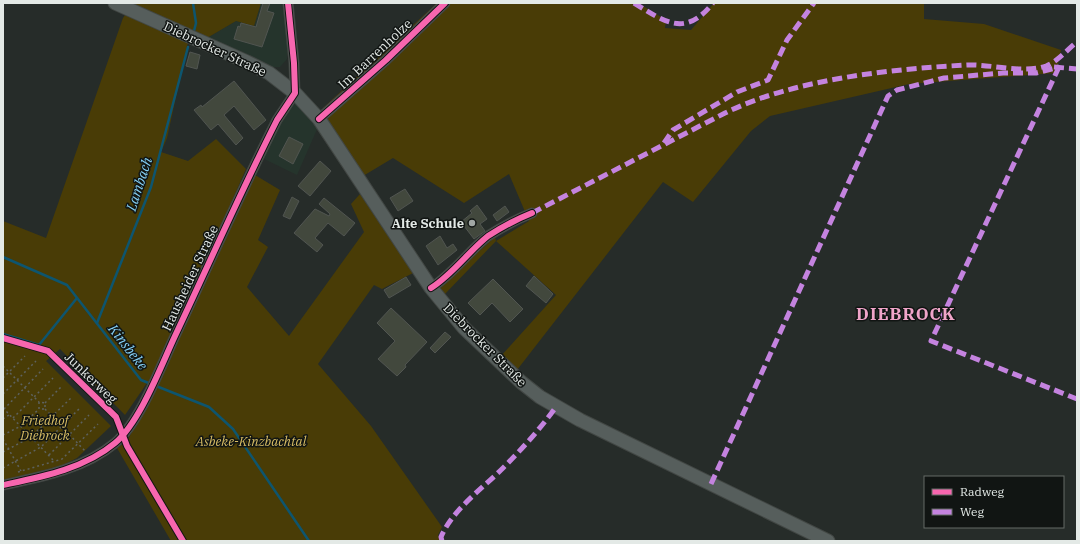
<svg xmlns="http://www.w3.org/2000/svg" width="1080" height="544" viewBox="0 0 1080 544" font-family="'IBM Plex Serif',serif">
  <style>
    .built { fill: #25342c }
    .green { fill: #493c06 }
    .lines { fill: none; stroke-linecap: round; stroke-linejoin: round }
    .stream { stroke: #0d556f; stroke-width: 2.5 }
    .building { fill: #42483d; stroke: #515551 }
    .service-casing { stroke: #424744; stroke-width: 6 }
    .minor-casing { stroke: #424744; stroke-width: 11 }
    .secondary-casing { stroke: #424744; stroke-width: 15 }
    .path { stroke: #5e625f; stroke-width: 1.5; stroke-dasharray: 2 3; stroke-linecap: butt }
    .service { stroke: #585c59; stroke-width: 4.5 }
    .minor { stroke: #585c59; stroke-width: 9 }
    .secondary { stroke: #565e5c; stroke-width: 13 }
    .quiet { stroke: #c483df; stroke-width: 5; stroke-dasharray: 10 5; stroke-linecap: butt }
    .cycleway-casing { stroke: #111513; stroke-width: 8 }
    .cycleway { stroke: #f766af; stroke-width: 6 }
    .poi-dot { fill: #a1a7a4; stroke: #111513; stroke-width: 1.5 }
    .labels { text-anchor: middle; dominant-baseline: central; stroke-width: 3; stroke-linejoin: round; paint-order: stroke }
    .street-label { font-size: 13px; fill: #e3e9e6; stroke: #111513 }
    .poi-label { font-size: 13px; font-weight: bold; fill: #e3e9e6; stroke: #111513; text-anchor: end }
    .park-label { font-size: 13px; font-style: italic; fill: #d8bd64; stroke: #111513 }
    .water-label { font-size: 14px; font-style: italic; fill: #85d0f5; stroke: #111513 }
    .district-label { font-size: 17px; font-weight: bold; letter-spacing: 1px; fill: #f0a5c9; stroke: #111513 }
  </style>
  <rect width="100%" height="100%" fill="#262c29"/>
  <!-- built -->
  <g class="built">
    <path d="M261 3H285L288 47 287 59 280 67H273L207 38 236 21 254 26Z"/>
    <path d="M296 102 318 127 297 175 262 158 277 125Z"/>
  </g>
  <!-- green -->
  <g class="green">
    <path d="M127 3H261L254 26 236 21 207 38 190 33 167 138 161 152 188 161 216 139 246 169 228 210 230 211 213 255 216 258 255 175 280 190 258 240 268 247 247 287 289 336 364 232 351 204 360 194 413 273 382 289 374 285 318 364 371 426 442 527 438 535 440 541H171L117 448 127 441 156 386 147 383 125 415 60 349 46 361 111 426 77 458 57 468 3 483V221L46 238 123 18 132 5Z"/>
    <path d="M437 3H638L666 20 665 28 691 30 714 3H924V19L984 24 1061 50 1056 73 909 84 770 116 751 131 693 202 663 182 517 370 501 356 556 295 496 241 444 295 438 288 495 237 496 241 529 221 509 174 464 203 393 158 363 176 331 127 323 108Z"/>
  </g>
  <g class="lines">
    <!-- stream -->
    <g class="stream">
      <path d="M193 3 196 23 194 31"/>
      <path d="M3 257 67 285 141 380 209 407 233 429 309 541"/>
      <path d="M97 323 151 187 188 47"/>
      <path d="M3 334 39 345 77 298"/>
    </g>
  </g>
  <!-- building -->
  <g class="building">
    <path d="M263 3H270L267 11 274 13 262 47 234 39 238 26 240 27 241 23 256 27Z"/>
    <path d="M190 52 200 55 197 69 186 66Z"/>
    <path d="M234 81 266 120 254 130 234 106 224 115 243 138 236 145 218 124 211 130 194 110 201 105 202 107Z"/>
    <path d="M289 137 303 144 293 164 279 156Z"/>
    <path d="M320 161 331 171 310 196 298 186Z"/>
    <path d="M405 189 413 201 398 211 390 198Z"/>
    <path d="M292 197 299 201 290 219 283 216Z"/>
    <path d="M324 198 355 223 344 236 328 223 315 238 323 245 317 252 294 233 315 209 329 216 330 214 319 204Z"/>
    <path d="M477 205 487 219 480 224 485 231 474 239 461 222 472 213 470 211Z"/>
    <path d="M505 206 509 212 497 221 493 215Z"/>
    <path d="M440 236 447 248 453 244 457 250 438 265 426 246Z"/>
    <path d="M534 276 553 294 546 303 526 286Z"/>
    <path d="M406 277 411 285 389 298 384 290Z"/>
    <path d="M493 279 523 309 510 322 492 303 480 315 468 303Z"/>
    <path d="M391 308 427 342 405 365 406 367 397 376 378 359 395 341 377 323Z"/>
    <path d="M445 332 451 337 435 353 430 348Z"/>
  </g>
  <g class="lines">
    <defs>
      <path id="service" d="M54 356 116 417 123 436"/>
      <g id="minor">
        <path d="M319 119 386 60 445 3"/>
        <path d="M431 288C453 274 468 252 488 236 502 227 517 219 532 213"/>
        <path d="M3 485C41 477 84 469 115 443 140 422 161 366 175 336 209 264 241 191 277 120L295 93 294 63 288 3"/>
      </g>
      <path id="secondary" d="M115 3 247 62 269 73 295 93 319 119 431 288 464 328 521 382 540 397 580 420 828 541"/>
    </defs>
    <!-- service casing -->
    <use href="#service" class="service-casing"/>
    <!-- minor casing -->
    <use href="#minor" class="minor-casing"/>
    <!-- secondary casing -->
    <use href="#secondary" class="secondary-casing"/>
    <!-- path -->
    <g class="path">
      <path d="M3 366 39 402"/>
      <path d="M3 378 25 356"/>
      <path d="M3 394 36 361"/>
      <path d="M45 403 61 387"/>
      <path d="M3 408 55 462"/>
      <path d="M4 409 43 369"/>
      <path d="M45 409 86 452"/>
      <path d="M13 418 53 378"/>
      <path d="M3 419 9 415"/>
      <path d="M3 435 21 426 39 409V402L45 403V409H39"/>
      <path d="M3 439 21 471"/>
      <path d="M3 452 31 437 71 398"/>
      <path d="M49 455 89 415"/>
      <path d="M3 468 41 447 81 407"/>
      <path d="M18 472 62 459 98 424"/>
    </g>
    <!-- service -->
    <use href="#service" class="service"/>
    <!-- minor -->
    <use href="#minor" class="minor"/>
    <!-- secondary -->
    <use href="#secondary" class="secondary"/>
    <!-- quiet -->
    <g class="quiet">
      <path d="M634 3C665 22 685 38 713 3"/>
      <path d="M1054 67 1077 69"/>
      <path d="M1059 67 931 341 1077 399"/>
      <path d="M664 143 673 130 737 92 768 80 787 40 814 3"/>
      <path d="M532 213 725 113C795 79 890 69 967 65 992 64 1022 74 1046 66 1057 62 1068 49 1077 42"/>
      <path d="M711 484 888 96 897 90 944 78 1003 73H1036L1059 67"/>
      <path d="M442 541 441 537C453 509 482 489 503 468 522 449 540 429 556 407"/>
    </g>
    <defs>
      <g id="cycleway">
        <path d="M319 119 386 60 445 3"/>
        <path d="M431 288C453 274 468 252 488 236 502 227 517 219 532 213"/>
        <path d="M3 338 48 351 116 417 127 446 183 541"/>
        <path d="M3 485C41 477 84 469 115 443 140 422 161 366 175 336 209 264 241 191 277 120L295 93 294 63 288 3"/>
      </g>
    </defs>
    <!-- cycleway casing -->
    <use href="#cycleway" class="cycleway-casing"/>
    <!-- cycleway -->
    <use href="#cycleway" class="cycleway"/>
  </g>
  <!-- markers -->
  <circle class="poi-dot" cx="472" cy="223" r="4"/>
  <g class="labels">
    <!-- street labels -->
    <g class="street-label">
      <text transform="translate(215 49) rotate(25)">Diebrocker Straße</text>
      <text transform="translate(375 54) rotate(-43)">Im Barrenholze</text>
      <text transform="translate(190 278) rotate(-65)">Hausheider Straße</text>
      <text transform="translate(485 345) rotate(45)">Diebrocker Straße</text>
      <text transform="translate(91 378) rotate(44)">Junkerweg</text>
    </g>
    <!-- poi labels -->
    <g class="poi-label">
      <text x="464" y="223">Alte Schule</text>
    </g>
    <!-- park labels -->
    <g class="park-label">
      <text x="45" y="420">Friedhof<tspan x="45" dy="15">Diebrock</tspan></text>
      <text x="251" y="441">Asbeke-Kinzbachtal</text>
    </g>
    <!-- water labels -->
    <g class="water-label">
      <text transform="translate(139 184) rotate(-72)">Lambach</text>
      <text transform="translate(128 347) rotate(52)">Kinsbeke</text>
    </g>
    <!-- district labels -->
    <g class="district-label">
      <text x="906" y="314">DIEBROCK</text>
    </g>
  </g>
  <!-- border -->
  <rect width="1080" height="544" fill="none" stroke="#e3e9e6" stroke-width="8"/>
  <!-- legend -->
  <rect x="924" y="476" width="140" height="52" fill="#111513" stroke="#656a67"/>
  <rect x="932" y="489" width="20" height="6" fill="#f766af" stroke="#656a67"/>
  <text x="960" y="496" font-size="12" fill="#e3e9e6">Radweg</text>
  <rect x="932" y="509" width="20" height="6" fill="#c483df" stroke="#656a67"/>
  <text x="960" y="516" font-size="12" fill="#e3e9e6">Weg</text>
</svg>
